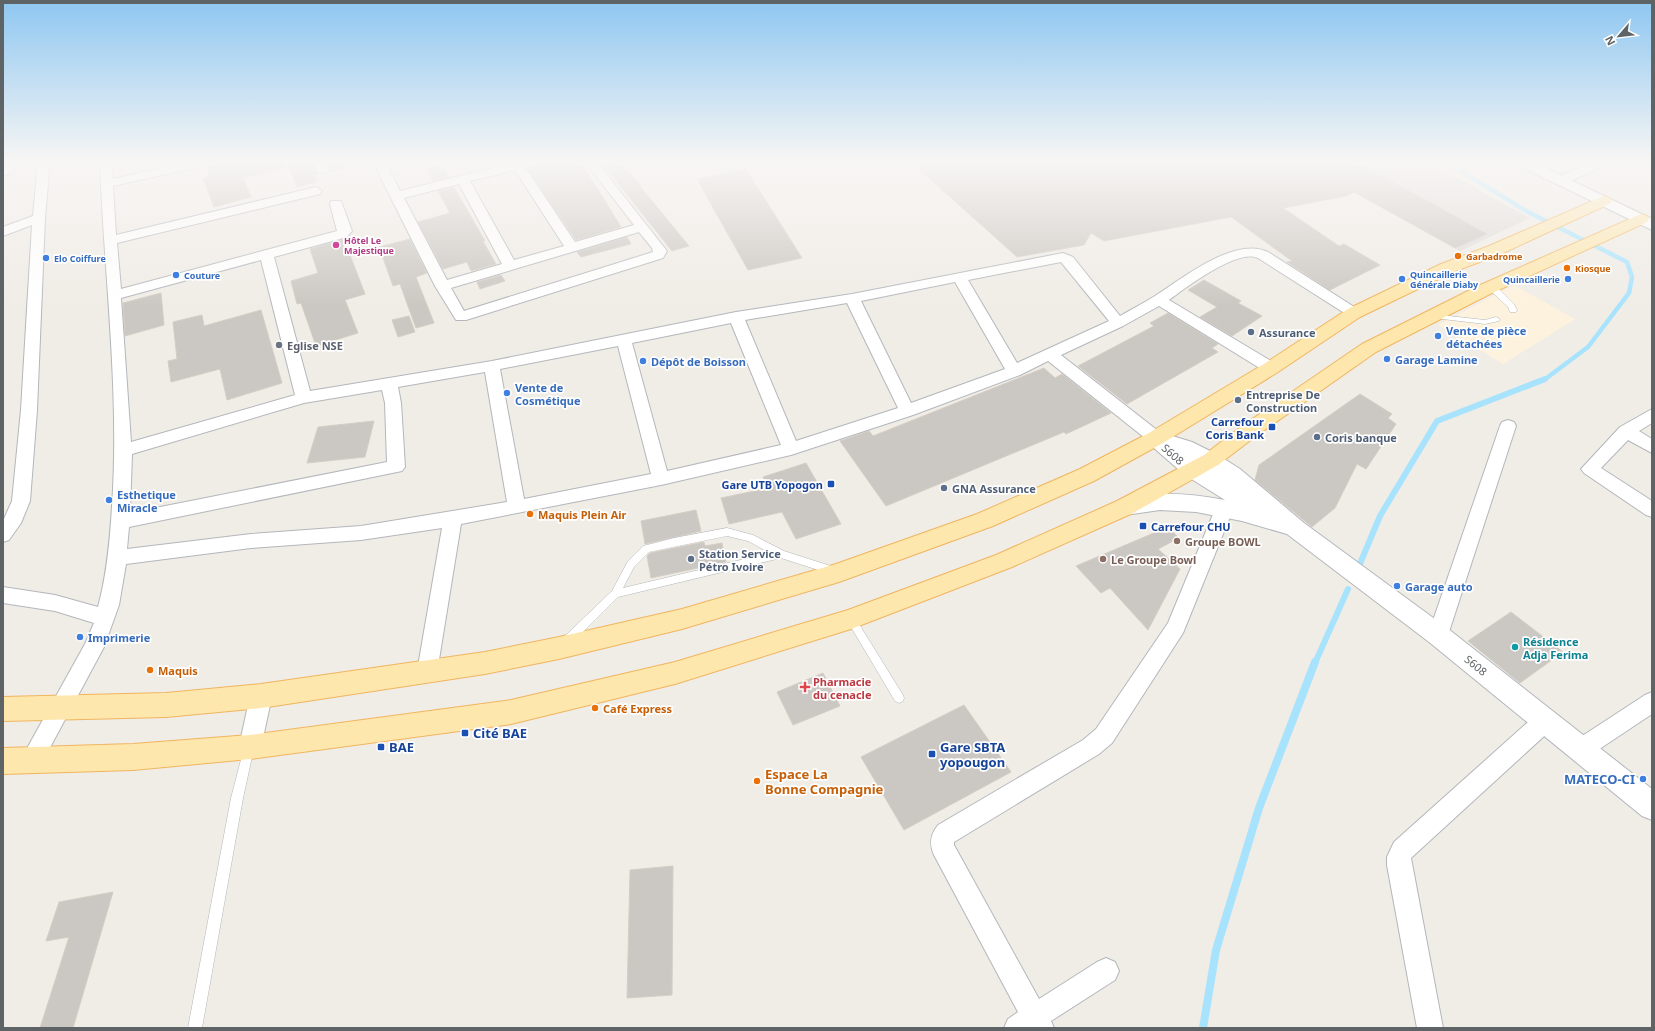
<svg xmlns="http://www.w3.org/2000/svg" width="1655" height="1031" viewBox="0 0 1655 1031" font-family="'Noto Sans',sans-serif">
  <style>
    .commercial { fill: #fdf2dd }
    .industrial { fill: #dfdcd8 }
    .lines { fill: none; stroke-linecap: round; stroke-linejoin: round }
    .stream-far2 { stroke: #a8e3fe; stroke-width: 4.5 }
    .stream-far1 { stroke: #a8e3fe; stroke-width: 6 }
    .stream { stroke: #a8e3fe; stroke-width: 8 }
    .building { fill: #cbc7c2; stroke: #d5cec4 }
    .lane-casing { stroke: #b3b7bb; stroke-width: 1 }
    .street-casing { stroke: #b3b7bb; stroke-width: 2 }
    .secondary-casing { stroke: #b2b7bb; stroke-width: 2 }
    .primary-casing { stroke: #f0b55f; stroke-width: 2 }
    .lane { fill: #fff; fill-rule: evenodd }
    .street { fill: #fff; fill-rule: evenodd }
    .secondary { fill: #fff; fill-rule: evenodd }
    .primary { fill: #fee7ad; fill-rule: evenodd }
    .hotel-dot { fill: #d1479c; stroke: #fff; stroke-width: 1.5 }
    .food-dot { fill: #e8710a; stroke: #fff; stroke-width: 1.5 }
    .shop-dot { fill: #3f7fe0; stroke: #fff; stroke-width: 1.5 }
    .service-dot { fill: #5c6f8a; stroke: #fff; stroke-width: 1.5 }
    .worship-dot { fill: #6b7280; stroke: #fff; stroke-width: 1.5 }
    .transit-dot { fill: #1a4fb4; stroke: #fff; stroke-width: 1.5 }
    .education-dot { fill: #8d6e63; stroke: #fff; stroke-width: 1.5 }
    .culture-dot { fill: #0f9aa8; stroke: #fff; stroke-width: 1.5 }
    .health-dot { fill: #e0444e; stroke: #fff; stroke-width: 1.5 }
    .labels { text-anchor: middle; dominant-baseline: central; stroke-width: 3.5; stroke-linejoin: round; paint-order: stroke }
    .far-hotel-label { font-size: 9px; font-weight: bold; fill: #b23c85; stroke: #fff; text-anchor: start }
    .far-food-label { font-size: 9px; font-weight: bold; fill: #c56008; stroke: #fff; text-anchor: start }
    .far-shop-label { font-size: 9px; font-weight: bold; fill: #366cbe; stroke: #fff; text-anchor: start }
    .shop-label { font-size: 11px; font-weight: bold; fill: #366cbe; stroke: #fff; text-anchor: start }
    .service-label { font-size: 11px; font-weight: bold; fill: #4e5e75; stroke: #fff; text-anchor: start }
    .worship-label { font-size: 11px; font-weight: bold; fill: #5b616d; stroke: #fff; text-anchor: start }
    .transit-label { font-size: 11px; font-weight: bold; fill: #164399; stroke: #fff; text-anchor: end }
    .street-label { font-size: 11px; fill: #5e6366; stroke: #fff }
    .food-label { font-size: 11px; font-weight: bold; fill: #c56008; stroke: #fff; text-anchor: start }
    .education-label { font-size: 11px; font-weight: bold; fill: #785e54; stroke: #fff; text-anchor: start }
    .culture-label { font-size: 11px; font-weight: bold; fill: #0d838f; stroke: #fff; text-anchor: start }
    .health-label { font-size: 11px; font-weight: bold; fill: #be3a42; stroke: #fff; text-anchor: start }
    .near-transit-label { font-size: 13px; font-weight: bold; fill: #164399; stroke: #fff; text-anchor: start }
    .near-food-label { font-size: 13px; font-weight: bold; fill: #c56008; stroke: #fff; text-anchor: start }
    .near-shop-label { font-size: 13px; font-weight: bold; fill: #366cbe; stroke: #fff; text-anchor: end }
  </style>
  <rect width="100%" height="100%" fill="#f0ece6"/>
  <!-- commercial -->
  <path class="commercial" d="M1514 285 1575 319 1503 364 1438 325Z"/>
  <!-- industrial -->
  <path class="industrial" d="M1300 162H1428L1530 218 1460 251Z"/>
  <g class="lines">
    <!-- stream-far2 -->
    <path class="stream-far2" d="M1446 162 1528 212 1627 262 1632 277 1629 293 1588 347 1544 380"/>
    <!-- stream-far1 -->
    <g class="stream-far1">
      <path d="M1359 566 1380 516 1437 421 1545 379"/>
      <path d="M1315 663 1348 589"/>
    </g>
    <!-- stream -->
    <path class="stream" d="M1203 1028 1216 950 1259 808 1315 662"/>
  </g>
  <!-- building -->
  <g class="building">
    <path d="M221 162H284L285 168 243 178 251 197 214 207 203 178 209 176 207 166 209 165Z"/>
    <path d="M287 162H312L318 174 315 175 317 182 297 187Z"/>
    <path d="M327 162H345L346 168 328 172Z"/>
    <path d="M537 162H581L621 227 576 240 527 168 534 166Z"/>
    <path d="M601 162H620L641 185H639L689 246 672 251Z"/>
    <path d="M911 162H1357L1487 234 1455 248 1354 192 1346 196 1283 208 1339 246 1344 244 1380 265 1330 290 1287 262 1292 261 1231 217 1104 241 1091 233 1084 245 1017 257Z"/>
    <path d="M442 165 449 177 433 181 427 169Z"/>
    <path d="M746 169 802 258 748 270 697 179Z"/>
    <path d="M454 187 485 241H483L496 264 471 271 467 262 443 269 418 222 450 213 438 191Z"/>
    <path d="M627 237 631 244 581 257 577 252Z"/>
    <path d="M344 239 365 294 345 300 358 333 316 346 301 303 297 304 291 281 318 273 310 249Z"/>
    <path d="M410 239 427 273 416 277 434 323 416 328 400 284 393 286 379 247Z"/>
    <path d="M501 275 505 281 480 289 477 282Z"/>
    <path d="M1204 280 1241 301 1238 303 1262 316 1232 336 1200 317 1217 307 1188 290Z"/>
    <path d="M161 293 164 325 125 336 123 303Z"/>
    <path d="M261 310 282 383 227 400 220 369 171 382 168 361 177 359 173 322 202 315 204 326Z"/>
    <path d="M1168 313 1218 344 1212 348 1218 352 1127 404 1078 366 1154 326 1150 323Z"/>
    <path d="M409 316 415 332 398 337 392 320Z"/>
    <path d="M1044 368 1055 378 1062 374 1111 413 1066 434 1064 432 886 506 840 441 869 431 873 436Z"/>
    <path d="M1360 394 1392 414 1388 418 1396 424 1366 469 1357 464 1335 508 1312 527 1255 480 1259 465Z"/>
    <path d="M374 421 365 457 307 463 318 427Z"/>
    <path d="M806 463 841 524 796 539 782 512 729 524 721 498 769 488 763 477Z"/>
    <path d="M696 510 701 531 645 544 641 521Z"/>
    <path d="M1168 527 1179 538 1158 549 1180 569 1148 630 1110 588 1101 593 1076 566Z"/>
    <path d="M704 542 705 546 722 543 726 562 651 578 647 556 650 553Z"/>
    <path d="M1511 612 1563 652 1520 683 1468 641Z"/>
    <path d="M823 673 840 706 793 725 777 692Z"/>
    <path d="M964 705 1011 772 904 830 861 757Z"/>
    <path d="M673 866 672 995 627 998 630 870Z"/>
    <path d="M113 892 73 1028H40L69 937 46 941 59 902Z"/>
  </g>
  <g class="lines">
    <defs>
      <g id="lane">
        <path d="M1489 285H1495L1514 304 1517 310 1516 312H1510L1508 307 1489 289Z"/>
        <path d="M1431 314 1485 320 1496 317 1500 319 1499 321 1485 324 1434 318H1431Z"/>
        <path d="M727 528 753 535 784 551 837 568 839 571 837 574 834 575 781 558 618 597 571 644 567 645 563 644 562 641 563 638 612 591 628 561 643 546 674 538ZM727 536 748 541 770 553 623 588 634 567 649 552Z"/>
        <path d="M851 615 854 616 903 695 904 698 903 701 899 703 895 701 848 622 846 619 848 616Z"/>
        <path d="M249 743 253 744 254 748 243 798 202 1028H188L231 798 244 748 245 744Z"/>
      </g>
      <g id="street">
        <path d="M7 162H20L7 175 3 176V166Z"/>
        <path d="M38 162H50L45 218 37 410 30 501 21 523 9 540 3 542V521L12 501 21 410 32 225 3 236V227L33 216Z"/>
        <path d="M100 162H112L113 179 188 162H209L207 165 113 186 116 235 316 187 322 191 320 194 117 243 121 289 337 231 330 204 331 201H341L352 231 347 237 274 257 310 391 492 361 736 312 852 294 1063 253 1073 257 1120 316C1132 309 1144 303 1155 296 1182 279 1234 236 1268 252L1359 310 1361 313 1359 316H1349L1258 258C1238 248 1185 288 1169 300L1276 364 1279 368 1276 372 1271 373 1266 372 1159 306 1123 326 1061 355 1162 434 1164 438 1162 442 1156 444 1150 442 1048 361 1020 375 913 415 791 455 661 485 461 524 437 672 434 678 427 681 420 678 417 672 442 528 361 540 251 548 126 564 119 605 104 647 39 768 31 771 23 768 20 761 85 644 94 623 55 611 3 603V587L55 595 98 607C107 574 110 540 112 506 120 391 104 276 100 162ZM261 260 295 395 131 442 121 298ZM1061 262 1109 321 1017 363 968 280ZM955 282 1005 369 911 403 861 301ZM847 303 898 408 796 441 745 320ZM731 323 781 445 667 471 632 343ZM618 346 651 474 524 499 500 369ZM485 372 507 502 361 526 251 534 127 549 129 527 402 471 405 467 401 403 398 387ZM382 390 385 403 387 462 130 513 132 454 304 403Z"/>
        <path d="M313 162H325L328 170 326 173H318Z"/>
        <path d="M373 162H385L400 191 516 162H536L534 165 525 167 575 242 634 225 585 162H597L667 251 663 258 466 320H456L435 286ZM515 170 564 246 514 260 470 181ZM459 184 502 264 447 280 404 198ZM639 232 652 248 653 252 464 311 451 288Z"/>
        <path d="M1592 162H1608L1606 165 1564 184 1560 185 1554 181 1556 178Z"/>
        <path d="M1652 409V423L1639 431 1652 439V453L1628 440 1601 468 1652 501V517L1646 515 1584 473 1581 469 1620 427Z"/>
        <path d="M1508 420 1514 422 1516 426 1448 635 1445 641 1438 644 1431 641 1428 635 1500 426 1502 422Z"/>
        <path d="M1225 500 1231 502 1234 507 1183 633 1112 743 1099 754 954 842V845L1039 999 1097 962 1106 958 1115 962 1119 971 1115 980 1051 1021 1054 1028H1004L1008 1019 1018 1012 934 855C929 844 930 835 938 825L1083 740 1096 729 1168 623 1216 507 1219 502Z"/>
        <path d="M261 687 268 689 272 696 261 747 258 754 250 757 242 754 239 747 250 696 254 689Z"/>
        <path d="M1652 692V714L1589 756 1581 759 1573 756 1570 749 1573 742 1645 695Z"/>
        <path d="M1545 711 1553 714 1556 721 1553 728 1411 858 1443 1028H1417L1387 865V857L1394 842 1537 714Z"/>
      </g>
      <g id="secondary">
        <path d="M1515 162H1533L1652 219V230L1517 165Z"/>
        <path d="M1156 431 1192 442 1218 455 1240 469 1304 523 1447 628 1652 789V820L1642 816 1429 642 1287 534 1242 521 1196 512 1160 510 1125 515 1117 513 1114 507 1117 501C1152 490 1189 493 1225 500L1185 475 1155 449 1146 438 1149 433Z"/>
      </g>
      <g id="primary">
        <path d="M1604 196 1609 198 1612 201 1609 204 1501 254 1453 272 1360 317 1278 372 1163 443 1094 481 993 526 839 582 682 629 559 659 485 674 261 708 166 717 3 721V697L166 693 261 684 485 652 559 637 682 609 836 564 977 514 1080 469 1149 433 1264 364 1348 309 1441 264 1489 246Z"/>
        <path d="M1641 214 1647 216 1649 219 1647 222 1490 294 1376 352 1256 436 1218 465 1133 513 1012 567 851 629 675 684 511 724 250 759 133 770 3 774V748L133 744 250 735 511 700 675 662 848 610 996 555 1117 501 1204 455 1242 426 1362 344 1478 286Z"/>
      </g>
    </defs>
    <!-- lane casing -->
    <use href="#lane" class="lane-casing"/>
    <!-- street casing -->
    <use href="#street" class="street-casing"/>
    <!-- secondary casing -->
    <use href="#secondary" class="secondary-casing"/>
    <!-- primary casing -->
    <use href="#primary" class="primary-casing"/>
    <!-- lane -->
    <use href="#lane" class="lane"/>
    <!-- street -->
    <use href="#street" class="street"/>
    <!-- secondary -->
    <use href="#secondary" class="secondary"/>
    <!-- primary -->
    <use href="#primary" class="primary"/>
  </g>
  <!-- sky -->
  <linearGradient id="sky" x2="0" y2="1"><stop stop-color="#8ec7f1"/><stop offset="0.53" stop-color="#f8f6f4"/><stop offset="1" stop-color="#f8f6f4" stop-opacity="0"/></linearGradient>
  <rect width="1655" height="306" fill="url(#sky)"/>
  <!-- markers -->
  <circle class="hotel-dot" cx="336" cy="245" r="4"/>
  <g class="food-dot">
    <circle cx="1458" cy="256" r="4"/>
    <circle cx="1567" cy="268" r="4"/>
    <circle cx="530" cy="514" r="4"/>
    <circle cx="150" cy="670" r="4"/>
    <circle cx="595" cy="708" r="4"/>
    <circle cx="757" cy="781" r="4"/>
  </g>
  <g class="shop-dot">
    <circle cx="46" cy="258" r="4"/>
    <circle cx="176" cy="275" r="4"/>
    <circle cx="1402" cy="279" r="4"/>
    <circle cx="1568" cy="279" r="4"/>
    <circle cx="1438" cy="336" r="4"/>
    <circle cx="1387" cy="359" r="4"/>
    <circle cx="643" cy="361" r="4"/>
    <circle cx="507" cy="393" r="4"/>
    <circle cx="109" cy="500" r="4"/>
    <circle cx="1397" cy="586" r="4"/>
    <circle cx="80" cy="637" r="4"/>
    <circle cx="1643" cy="779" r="4"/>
  </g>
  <g class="service-dot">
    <circle cx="1251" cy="332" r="4"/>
    <circle cx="1238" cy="400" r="4"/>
    <circle cx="1317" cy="437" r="4"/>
    <circle cx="944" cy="488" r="4"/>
    <circle cx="691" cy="559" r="4"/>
  </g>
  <circle class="worship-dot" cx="279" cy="345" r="4"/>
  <g class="transit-dot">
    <rect x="1268" y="423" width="8" height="8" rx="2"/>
    <rect x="827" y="480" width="8" height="8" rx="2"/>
    <rect x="1139" y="522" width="8" height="8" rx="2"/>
    <rect x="461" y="729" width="8" height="8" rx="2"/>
    <rect x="377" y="743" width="8" height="8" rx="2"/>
    <rect x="928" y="750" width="8" height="8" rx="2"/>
  </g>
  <g class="education-dot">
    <circle cx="1177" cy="541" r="4"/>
    <circle cx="1103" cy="559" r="4"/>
  </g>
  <circle class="culture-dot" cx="1515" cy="647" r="4"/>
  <path class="health-dot" d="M803 681h4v4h4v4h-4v4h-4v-4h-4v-4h4z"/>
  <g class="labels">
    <!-- far-hotel labels -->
    <g class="far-hotel-label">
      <text x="344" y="240">Hôtel Le<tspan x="344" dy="10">Majestique</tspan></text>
    </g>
    <!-- far-food labels -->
    <g class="far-food-label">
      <text x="1466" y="256">Garbadrome</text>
      <text x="1575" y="268">Kiosque</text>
    </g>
    <!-- far-shop labels -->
    <g class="far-shop-label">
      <text x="54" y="258">Elo Coiffure</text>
      <text x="1410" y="274">Quincaillerie<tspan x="1410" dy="10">Générale Diaby</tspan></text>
      <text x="184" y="275">Couture</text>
      <text x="1560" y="279" text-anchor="end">Quincaillerie</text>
    </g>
    <!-- shop labels -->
    <g class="shop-label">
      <text x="1446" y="330">Vente de pièce<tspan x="1446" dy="13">détachées</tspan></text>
      <text x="1395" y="359">Garage Lamine</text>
      <text x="651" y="361">Dépôt de Boisson</text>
      <text x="515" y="387">Vente de<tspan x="515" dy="13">Cosmétique</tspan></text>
      <text x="117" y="494">Esthetique<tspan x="117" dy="13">Miracle</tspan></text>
      <text x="1405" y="586">Garage auto</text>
      <text x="88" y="637">Imprimerie</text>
    </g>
    <!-- service labels -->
    <g class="service-label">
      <text x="1259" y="332">Assurance</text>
      <text x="1246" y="394">Entreprise De<tspan x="1246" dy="13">Construction</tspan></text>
      <text x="1325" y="437">Coris banque</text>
      <text x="952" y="488">GNA Assurance</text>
      <text x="699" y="553">Station Service<tspan x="699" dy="13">Pétro Ivoire</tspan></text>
    </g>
    <!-- worship labels -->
    <g class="worship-label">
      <text x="287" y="345">Eglise NSE</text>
    </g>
    <!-- transit labels -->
    <g class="transit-label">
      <text x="1264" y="421">Carrefour<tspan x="1264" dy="13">Coris Bank</tspan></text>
      <text x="823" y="484">Gare UTB Yopogon</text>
      <text x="1151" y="526" text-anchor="start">Carrefour CHU</text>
    </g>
    <!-- street labels -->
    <g class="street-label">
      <text transform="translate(1173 454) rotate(41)">S608</text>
      <text transform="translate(1476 665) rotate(39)">S608</text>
    </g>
    <!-- food labels -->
    <g class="food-label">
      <text x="538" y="514">Maquis Plein Air</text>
      <text x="158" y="670">Maquis</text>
      <text x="603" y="708">Café Express</text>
    </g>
    <!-- education labels -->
    <g class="education-label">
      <text x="1185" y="541">Groupe BOWL</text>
      <text x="1111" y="559">Le Groupe Bowl</text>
    </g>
    <!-- culture labels -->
    <g class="culture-label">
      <text x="1523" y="641">Résidence<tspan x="1523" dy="13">Adja Ferima</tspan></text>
    </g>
    <!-- health labels -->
    <g class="health-label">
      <text x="813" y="681">Pharmacie<tspan x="813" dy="13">du cenacle</tspan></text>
    </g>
    <!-- near-transit labels -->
    <g class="near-transit-label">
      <text x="473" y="733">Cité BAE</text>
      <text x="389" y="747">BAE</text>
      <text x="940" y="747">Gare SBTA<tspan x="940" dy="15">yopougon</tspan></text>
    </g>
    <!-- near-food labels -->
    <g class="near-food-label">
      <text x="765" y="774">Espace La<tspan x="765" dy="15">Bonne Compagnie</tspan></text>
    </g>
    <!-- near-shop labels -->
    <g class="near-shop-label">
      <text x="1635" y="779">MATECO-CI</text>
    </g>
  </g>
  <!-- border -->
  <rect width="1655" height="1031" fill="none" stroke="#5e6366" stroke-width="8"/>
  <!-- north arrow -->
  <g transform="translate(1619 36) rotate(242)" stroke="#ffffff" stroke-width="3" paint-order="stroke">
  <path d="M0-3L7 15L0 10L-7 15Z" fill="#5e6366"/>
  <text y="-6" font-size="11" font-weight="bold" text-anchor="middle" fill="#5e6366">N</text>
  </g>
</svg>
